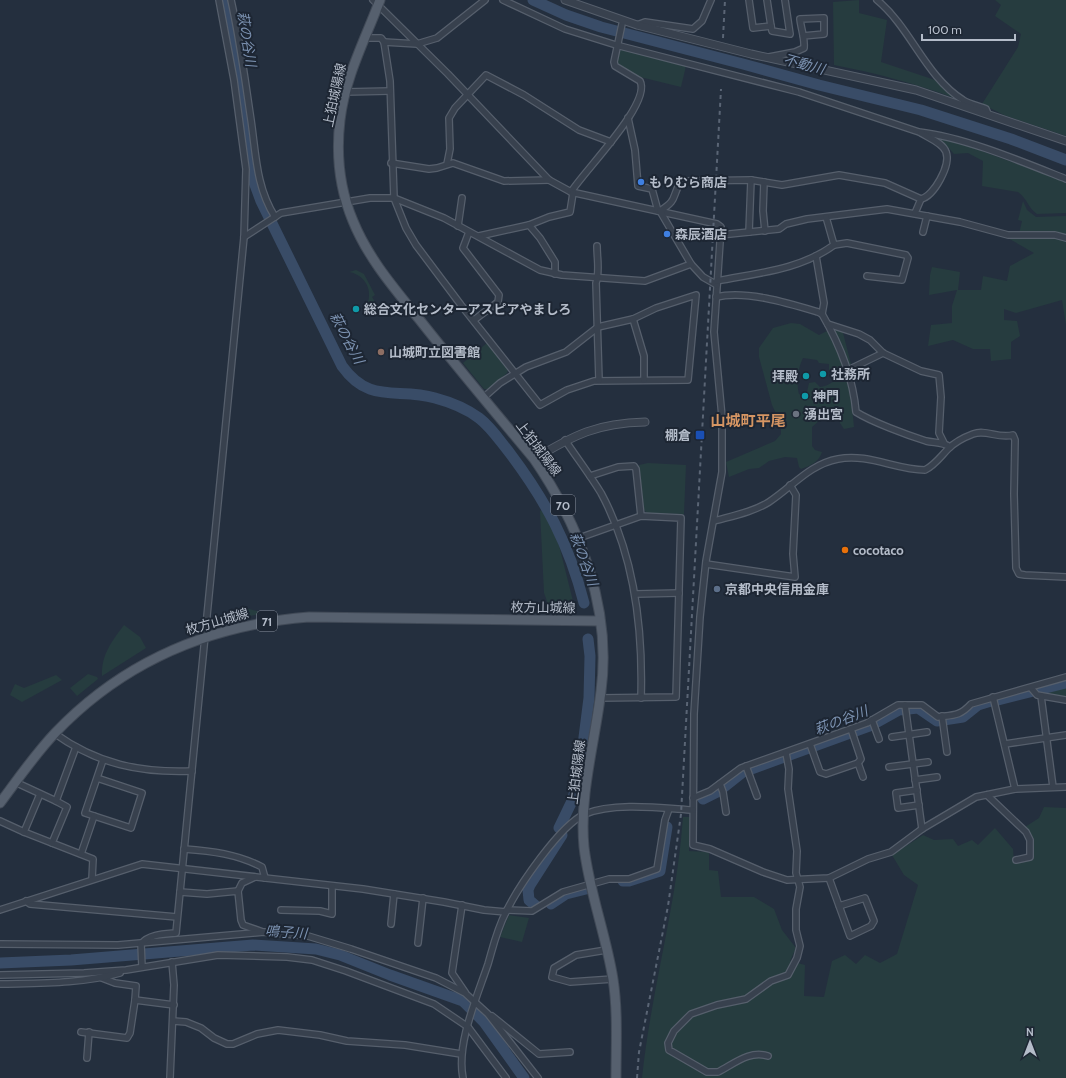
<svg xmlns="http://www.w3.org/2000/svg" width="1066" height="1078" viewBox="0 0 1066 1078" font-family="Cabin,'Noto Sans JP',sans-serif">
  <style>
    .green { fill: #263c3f }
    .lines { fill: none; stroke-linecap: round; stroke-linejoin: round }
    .river { stroke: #394c67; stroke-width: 11 }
    .minor-casing { stroke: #565f6c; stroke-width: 8 }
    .tertiary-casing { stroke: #565f6c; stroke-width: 9 }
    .primary-casing { stroke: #414a57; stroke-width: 11 }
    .minor { stroke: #38414e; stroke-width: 5.5 }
    .tertiary { stroke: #38414e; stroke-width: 7 }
    .primary { stroke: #56606e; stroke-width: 9 }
    .rail { stroke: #5a6575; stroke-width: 2; stroke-dasharray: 4 4; stroke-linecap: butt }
    .shop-dot { fill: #3f7fe0; stroke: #1d2633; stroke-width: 1.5 }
    .culture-dot { fill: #0f9aa8; stroke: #1d2633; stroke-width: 1.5 }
    .education-dot { fill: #8d6e63; stroke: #1d2633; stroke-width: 1.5 }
    .worship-dot { fill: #6b7280; stroke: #1d2633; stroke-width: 1.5 }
    .transit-dot { fill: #1a4fb4; stroke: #1d2633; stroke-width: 1.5 }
    .food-dot { fill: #e8710a; stroke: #1d2633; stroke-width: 1.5 }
    .service-dot { fill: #5c6f8a; stroke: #1d2633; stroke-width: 1.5 }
    .labels { text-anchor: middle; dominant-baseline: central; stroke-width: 4; stroke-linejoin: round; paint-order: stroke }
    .shield { fill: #1d2633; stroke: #878f9c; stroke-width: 1 }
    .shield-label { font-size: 12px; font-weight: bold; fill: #b4bcc9 }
    .street-label { font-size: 13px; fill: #b4bcc9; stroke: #1d2633 }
    .poi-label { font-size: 13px; font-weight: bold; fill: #b4bcc9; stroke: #1d2633; text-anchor: start }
    .water-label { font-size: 14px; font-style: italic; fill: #7c92b1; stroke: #1d2633 }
    .quarter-label { font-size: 15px; font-weight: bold; fill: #d59563; stroke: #1d2633 }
  </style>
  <rect width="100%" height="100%" fill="#242f3e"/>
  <!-- green -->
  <g class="green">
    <path d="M859 0V13L887 20 881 62 938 81 957 99C917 84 876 73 834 65L833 2Z"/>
    <path d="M995 0H1066V136L1006 116 982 104 1018 47 1021 34 995 16 1001 5Z"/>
    <path d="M621 49 686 66 681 87 640 77 617 65 616 61Z"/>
    <path d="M928 136 936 137 971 147 1066 182V213L1037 214C1028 208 1027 198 1018 192L982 186 983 161 968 153 954 154 947 146Z"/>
    <path d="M1023 201 1027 210 1036 217 1066 216V237L1019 234 1022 221 1018 220Z"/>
    <path d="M1006 237H1055L1066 240V325L1062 300 1016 313 1004 309V320L1017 321 1020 336 1011 342V359L991 361 990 349H973L953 340 928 346 931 325 952 323V306L957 290 929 295 930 275 932 267 960 272 958 290H981L983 276 1007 281 1010 266 1034 253Z"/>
    <path d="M356 270 364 274 375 295 372 297 375 302 368 306C367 303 369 300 369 296 370 284 361 274 349 272Z"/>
    <path d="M791 323 800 324 819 335 833 328 842 329 851 364 843 370 829 371V364L819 363 817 360 803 358C798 368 796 383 799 394L803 396 807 392 809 383 815 382 820 387C833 385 830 379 847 380L850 386 854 427 844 429 840 423 835 409 828 408 819 421 812 427V446L815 450 822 452C819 462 810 466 801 469L799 467 797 458 785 457 769 461 759 468 749 469 729 477 726 462 775 441 781 434V424L772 405 759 357V348L773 328Z"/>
    <path d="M487 343 508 370 507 373 489 389H484L463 363Z"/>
    <path d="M648 463 686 465 684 514 647 513 644 510 639 465Z"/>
    <path d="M545 509 559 545 576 613 551 612 544 593 540 511Z"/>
    <path d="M245 608 265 613 211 624 212 622C221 619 232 613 241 616Z"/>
    <path d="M124 625 140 637 146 648 102 676C101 655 112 641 124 625Z"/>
    <path d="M88 674 97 677 98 679 77 696 70 688Z"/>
    <path d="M56 675 62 680 22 702 10 695 15 684 24 688Z"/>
    <path d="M1066 684V699L1047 694 1045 690Z"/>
    <path d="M1044 807 1066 808V1078H642C651 990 677 905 683 817H690L689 851 709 852V870L718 871 721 897H754L774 909 782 930 796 948 790 961 805 965 804 996 824 997 832 961 845 955 856 964 865 955 880 963 897 954 918 885 904 875 892 855 923 835 934 840 953 839 958 846 972 840 978 845 995 828 1013 849 1014 862 1034 859V839L1025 827 1039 818Z"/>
    <path d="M509 915 529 918 522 942 500 937Z"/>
  </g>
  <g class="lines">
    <!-- river -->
    <g class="river">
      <path d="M226 0 254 182 261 201 342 366C370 405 397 387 435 398 450 402 467 409 479 418 491 427 500 441 509 452 546 501 569 544 584 603"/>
      <path d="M533 0 566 15 601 27 743 64 819 85 921 110 1011 139 1066 160"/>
      <path d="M998 700 1065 683"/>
      <path d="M703 799 719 791 743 772 872 725 899 710 918 708 937 721 963 717 978 705 991 701"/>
      <path d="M559 828 573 799 581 761 589 698 590 656 588 639"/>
      <path d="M623 881H629L660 871 667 827"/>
      <path d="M551 904 566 894 586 889"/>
      <path d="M536 906 529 900 528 890 530 885 562 835"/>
      <path d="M0 963 71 960 253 945 316 949 340 955 390 975 463 1001 484 1022 524 1078"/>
    </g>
    <defs>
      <g id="minor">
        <path d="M231 0C240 40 245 80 251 120 256 154 256 187 275 217"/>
        <path d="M373 0 448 74 549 180 571 192 717 224 721 227 714 332 722 417V472L706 561 700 617 694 714 693 845 710 849 763 872 787 880 829 878 868 859 891 852 922 829 976 797 1015 789 1066 787"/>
        <path d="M503 0 565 29 616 45 799 92 919 132C964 137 1023 162 1066 179"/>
        <path d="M749 0 753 28 771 26 767 0"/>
        <path d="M877 0C911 28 925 76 963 100 969 104 979 106 986 109L988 114"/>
        <path d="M637 25 645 22 693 29 702 21 711 0"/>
        <path d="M771 26 772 31 790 34 785 0"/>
        <path d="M364 38H381L384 42 390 81 394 198 406 228 416 245 461 305 540 405 567 390 594 381 688 380 696 295 656 308 633 319 598 327 566 352 526 367 500 383 483 398"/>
        <path d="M384 42 417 44 437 38 485 0"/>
        <path d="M769 57 795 52 804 48C805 38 801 29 800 19L824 18V34L803 36"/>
        <path d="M345 92 390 91"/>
        <path d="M628 118 635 150 638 186 652 189 658 211"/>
        <path d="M391 163 429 169 437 168 453 163 504 181 549 180"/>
        <path d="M447 164 450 149 449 118 455 108 486 75 524 95 579 130 611 142"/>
        <path d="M764 182 763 211 765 231"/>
        <path d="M571 192C584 171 652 103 640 81L615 66 614 62 622 24"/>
        <path d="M921 199C934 196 951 165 946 152 943 143 929 138 921 133"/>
        <path d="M529 225 549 217 570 212 573 193"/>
        <path d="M458 226 462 198"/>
        <path d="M469 232 463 248 499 295 498 302 474 320"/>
        <path d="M749 232 751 180"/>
        <path d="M923 232 927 216"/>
        <path d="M720 235 779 229 786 224 807 219 887 209 960 222 1008 235H1055L1066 238"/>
        <path d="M479 236 529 225 540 238 555 262V274"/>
        <path d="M244 237 281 213 370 198H394L444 218 540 270 562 275 645 281 691 264 703 277 717 285"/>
        <path d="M834 245 847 243 906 255 908 258 902 280 867 276"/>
        <path d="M597 246C597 259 600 271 596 283L599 380"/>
        <path d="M816 256 824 303 822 314"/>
        <path d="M691 264 660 211C678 199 671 199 680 183L686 181 751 180 782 185 839 175 885 183 921 199 915 213"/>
        <path d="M717 281C757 273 800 270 834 245L826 217"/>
        <path d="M716 297C746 290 788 303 818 312L822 314C840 345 853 377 856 412 872 422 907 435 926 441 934 443 943 442 950 447"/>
        <path d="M633 319 644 356V380"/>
        <path d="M828 324 859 334 870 340 883 353 921 371 939 375 941 397 939 433 944 443"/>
        <path d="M848 370 883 353"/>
        <path d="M565 440C577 458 590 475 601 493 635 556 643 628 641 698"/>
        <path d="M590 476 618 467 634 466 636 469 641 516"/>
        <path d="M714 521C732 516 753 512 769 502 792 487 810 464 838 459 868 453 896 470 925 470 935 465 941 456 948 449 955 442 965 437 973 434 986 429 998 439 1013 435L1015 440 1014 494 1016 568 1019 574 1025 575 1066 577"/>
        <path d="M579 538 641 516 681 518 676 697 600 698"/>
        <path d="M706 564 795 577 793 554 796 495 790 485"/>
        <path d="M636 594 679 593"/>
        <path d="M1031 688 1037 695 1066 700"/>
        <path d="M1041 696 1053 787"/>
        <path d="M993 697 1015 789"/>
        <path d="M905 705 922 829"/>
        <path d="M942 716 947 752"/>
        <path d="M872 720 879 739"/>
        <path d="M54 733C97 764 140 773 192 771"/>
        <path d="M892 737 927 732"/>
        <path d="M810 744 820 772 826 774 858 763 861 759 851 729"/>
        <path d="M1005 744 1066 735"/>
        <path d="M76 747 56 801 67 807 52 843 93 859 92 879"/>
        <path d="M858 763 863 777"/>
        <path d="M746 766 757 796"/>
        <path d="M889 767 928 762"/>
        <path d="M97 778 142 793 131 828 85 813 103 760"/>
        <path d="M915 780 937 777"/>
        <path d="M15 782 56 801"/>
        <path d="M720 784 723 792 726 812"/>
        <path d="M917 790 896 793 898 808 919 805"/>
        <path d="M40 794 24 832 52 843"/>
        <path d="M987 795 1026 832 1030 840V857L1016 860"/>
        <path d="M693 798 710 791 741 768 867 723 898 705H922L938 717C954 715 960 716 971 704L1066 677"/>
        <path d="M0 821 24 832"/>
        <path d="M184 849C212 851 237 854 262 867L265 878"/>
        <path d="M81 854 94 816"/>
        <path d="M829 878 850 936 871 926 874 921 865 898 839 906"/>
        <path d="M238 891 242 883 255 877"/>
        <path d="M180 892 207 894 238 891 241 920 243 925 263 932"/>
        <path d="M26 901 30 904 177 917"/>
        <path d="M462 905 452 973 465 992"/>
        <path d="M0 910 142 864 363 889 444 902 484 910 506 912"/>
        <path d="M281 910 320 911 332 914V886"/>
        <path d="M507 910 532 911 563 892 609 879H629L657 869 665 820 669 809"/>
        <path d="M391 924 394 894"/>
        <path d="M418 943 423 898"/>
        <path d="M0 944 118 945 264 932 308 936 351 949 436 978 465 993 488 1014 538 1078"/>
        <path d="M606 950 576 955 554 968 552 977 570 982 613 979"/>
        <path d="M142 967 141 944C149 934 165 934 176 933L244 237 246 169 234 80 219 0"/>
        <path d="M0 975 84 973 126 970 218 955 287 957 312 960 346 971 434 1004 468 1027 506 1078"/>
        <path d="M102 978 115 983 136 986 135 1000"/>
        <path d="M0 984C40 983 81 984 120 973"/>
        <path d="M492 1016 539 1054 570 1052"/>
        <path d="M173 1021 186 1022 201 1028 214 1038 227 1044H233L257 1034 278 1030 320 1035 347 1041 405 1045 461 1054"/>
        <path d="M81 1032 127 1038 130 1033 135 1000 174 1005"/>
        <path d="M768 1056C749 1050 734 1064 718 1072H707L669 1050 668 1043 674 1031 691 1014 717 1005 746 999 771 981 788 975 797 958 800 946 796 930V909L800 887 796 873 797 851 788 789 789 769 786 753"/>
        <path d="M87 1058 89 1032"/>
        <path d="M170 1078 174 985 172 962"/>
        <path d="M463 1078C456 1044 477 997 488 964 493 947 497 929 506 912 518 887 560 825 585 814 614 802 661 808 693 810"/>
      </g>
      <g id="tertiary">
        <path d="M565 0 637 25 751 54 916 90 1066 141"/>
        <path d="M534 459C574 435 597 423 645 422"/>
      </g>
      <g id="primary">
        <path d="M380 0C365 40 345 77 340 120 336 154 340 190 353 221 368 258 394 288 419 319 456 366 495 412 534 459 580 526 612 608 601 691 595 742 579 795 584 847 589 891 606 935 613 979 618 1011 616 1045 616 1078"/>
        <path d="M0 803C18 779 35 754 56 732 125 660 210 625 309 617L600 621"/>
      </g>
    </defs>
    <!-- minor casing -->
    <use href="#minor" class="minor-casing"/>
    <!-- tertiary casing -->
    <use href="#tertiary" class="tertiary-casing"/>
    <!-- primary casing -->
    <use href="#primary" class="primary-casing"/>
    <!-- minor -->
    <use href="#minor" class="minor"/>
    <!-- tertiary -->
    <use href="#tertiary" class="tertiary"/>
    <!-- primary -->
    <use href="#primary" class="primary"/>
    <!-- rail -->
    <g class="rail">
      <path d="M723 38 725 0"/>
      <path d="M637 1078 639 1052 668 906 681 814 721 89"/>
    </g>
  </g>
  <!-- markers -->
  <g class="shop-dot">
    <circle cx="641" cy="182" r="4"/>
    <circle cx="667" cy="234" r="4"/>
  </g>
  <g class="culture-dot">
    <circle cx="356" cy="309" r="4"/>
    <circle cx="823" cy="374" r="4"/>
    <circle cx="806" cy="376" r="4"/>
    <circle cx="805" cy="396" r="4"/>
  </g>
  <circle class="education-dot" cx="381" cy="352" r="4"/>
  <circle class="worship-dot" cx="796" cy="414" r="4"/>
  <rect class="transit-dot" x="695" y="430" width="10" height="10" rx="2"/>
  <circle class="food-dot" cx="845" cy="550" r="4"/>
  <circle class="service-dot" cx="717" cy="589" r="4"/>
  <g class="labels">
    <!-- shield labels -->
    <g class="shield">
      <rect x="551" y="495" width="24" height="20" rx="3"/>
      <rect x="257" y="611" width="20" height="20" rx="3"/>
    </g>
    <g class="shield-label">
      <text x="563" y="505">70</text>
      <text x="267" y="621">71</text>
    </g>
    <!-- street labels -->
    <g class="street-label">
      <text transform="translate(334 95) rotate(-78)">上狛城陽線</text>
      <text transform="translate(539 448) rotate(53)">上狛城陽線</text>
      <text transform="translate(543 607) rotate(1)">枚方山城線</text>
      <text transform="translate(217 621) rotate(-16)">枚方山城線</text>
      <text transform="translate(576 772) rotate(-83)">上狛城陽線</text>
    </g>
    <!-- poi labels -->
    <g class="poi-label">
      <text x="649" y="182">もりむら商店</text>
      <text x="675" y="234">森辰酒店</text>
      <text x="364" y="309">総合文化センターアスピアやましろ</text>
      <text x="389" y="352">山城町立図書館</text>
      <text x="831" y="374">社務所</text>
      <text x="798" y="376" text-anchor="end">拝殿</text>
      <text x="813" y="396">神門</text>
      <text x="804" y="414">湧出宮</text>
      <text x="691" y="435" text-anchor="end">棚倉</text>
      <text x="853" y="550">cocotaco</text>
      <text x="725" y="589">京都中央信用金庫</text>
    </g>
    <!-- water labels -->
    <g class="water-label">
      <text transform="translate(247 39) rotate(81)">萩の谷川</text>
      <text transform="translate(804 64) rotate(15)">不動川</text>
      <text transform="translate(347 338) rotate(62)">萩の谷川</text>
      <text transform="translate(584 559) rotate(70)">萩の谷川</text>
      <text transform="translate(841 720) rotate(-21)">萩の谷川</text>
      <text transform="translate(286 932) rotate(4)">鳴子川</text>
    </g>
    <!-- quarter labels -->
    <g class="quarter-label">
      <text x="748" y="421">山城町平尾</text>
    </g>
  </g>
  <!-- north arrow -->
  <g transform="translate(1030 1042)" stroke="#1d2633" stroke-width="3" paint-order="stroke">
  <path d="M0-3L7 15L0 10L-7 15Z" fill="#b4bcc9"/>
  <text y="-6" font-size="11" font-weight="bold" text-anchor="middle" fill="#b4bcc9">N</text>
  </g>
  <!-- scale -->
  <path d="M922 34v6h93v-6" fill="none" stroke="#b4bcc9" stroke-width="2"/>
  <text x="928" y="34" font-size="12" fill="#b4bcc9" stroke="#1d2633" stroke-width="3" paint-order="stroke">100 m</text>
</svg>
